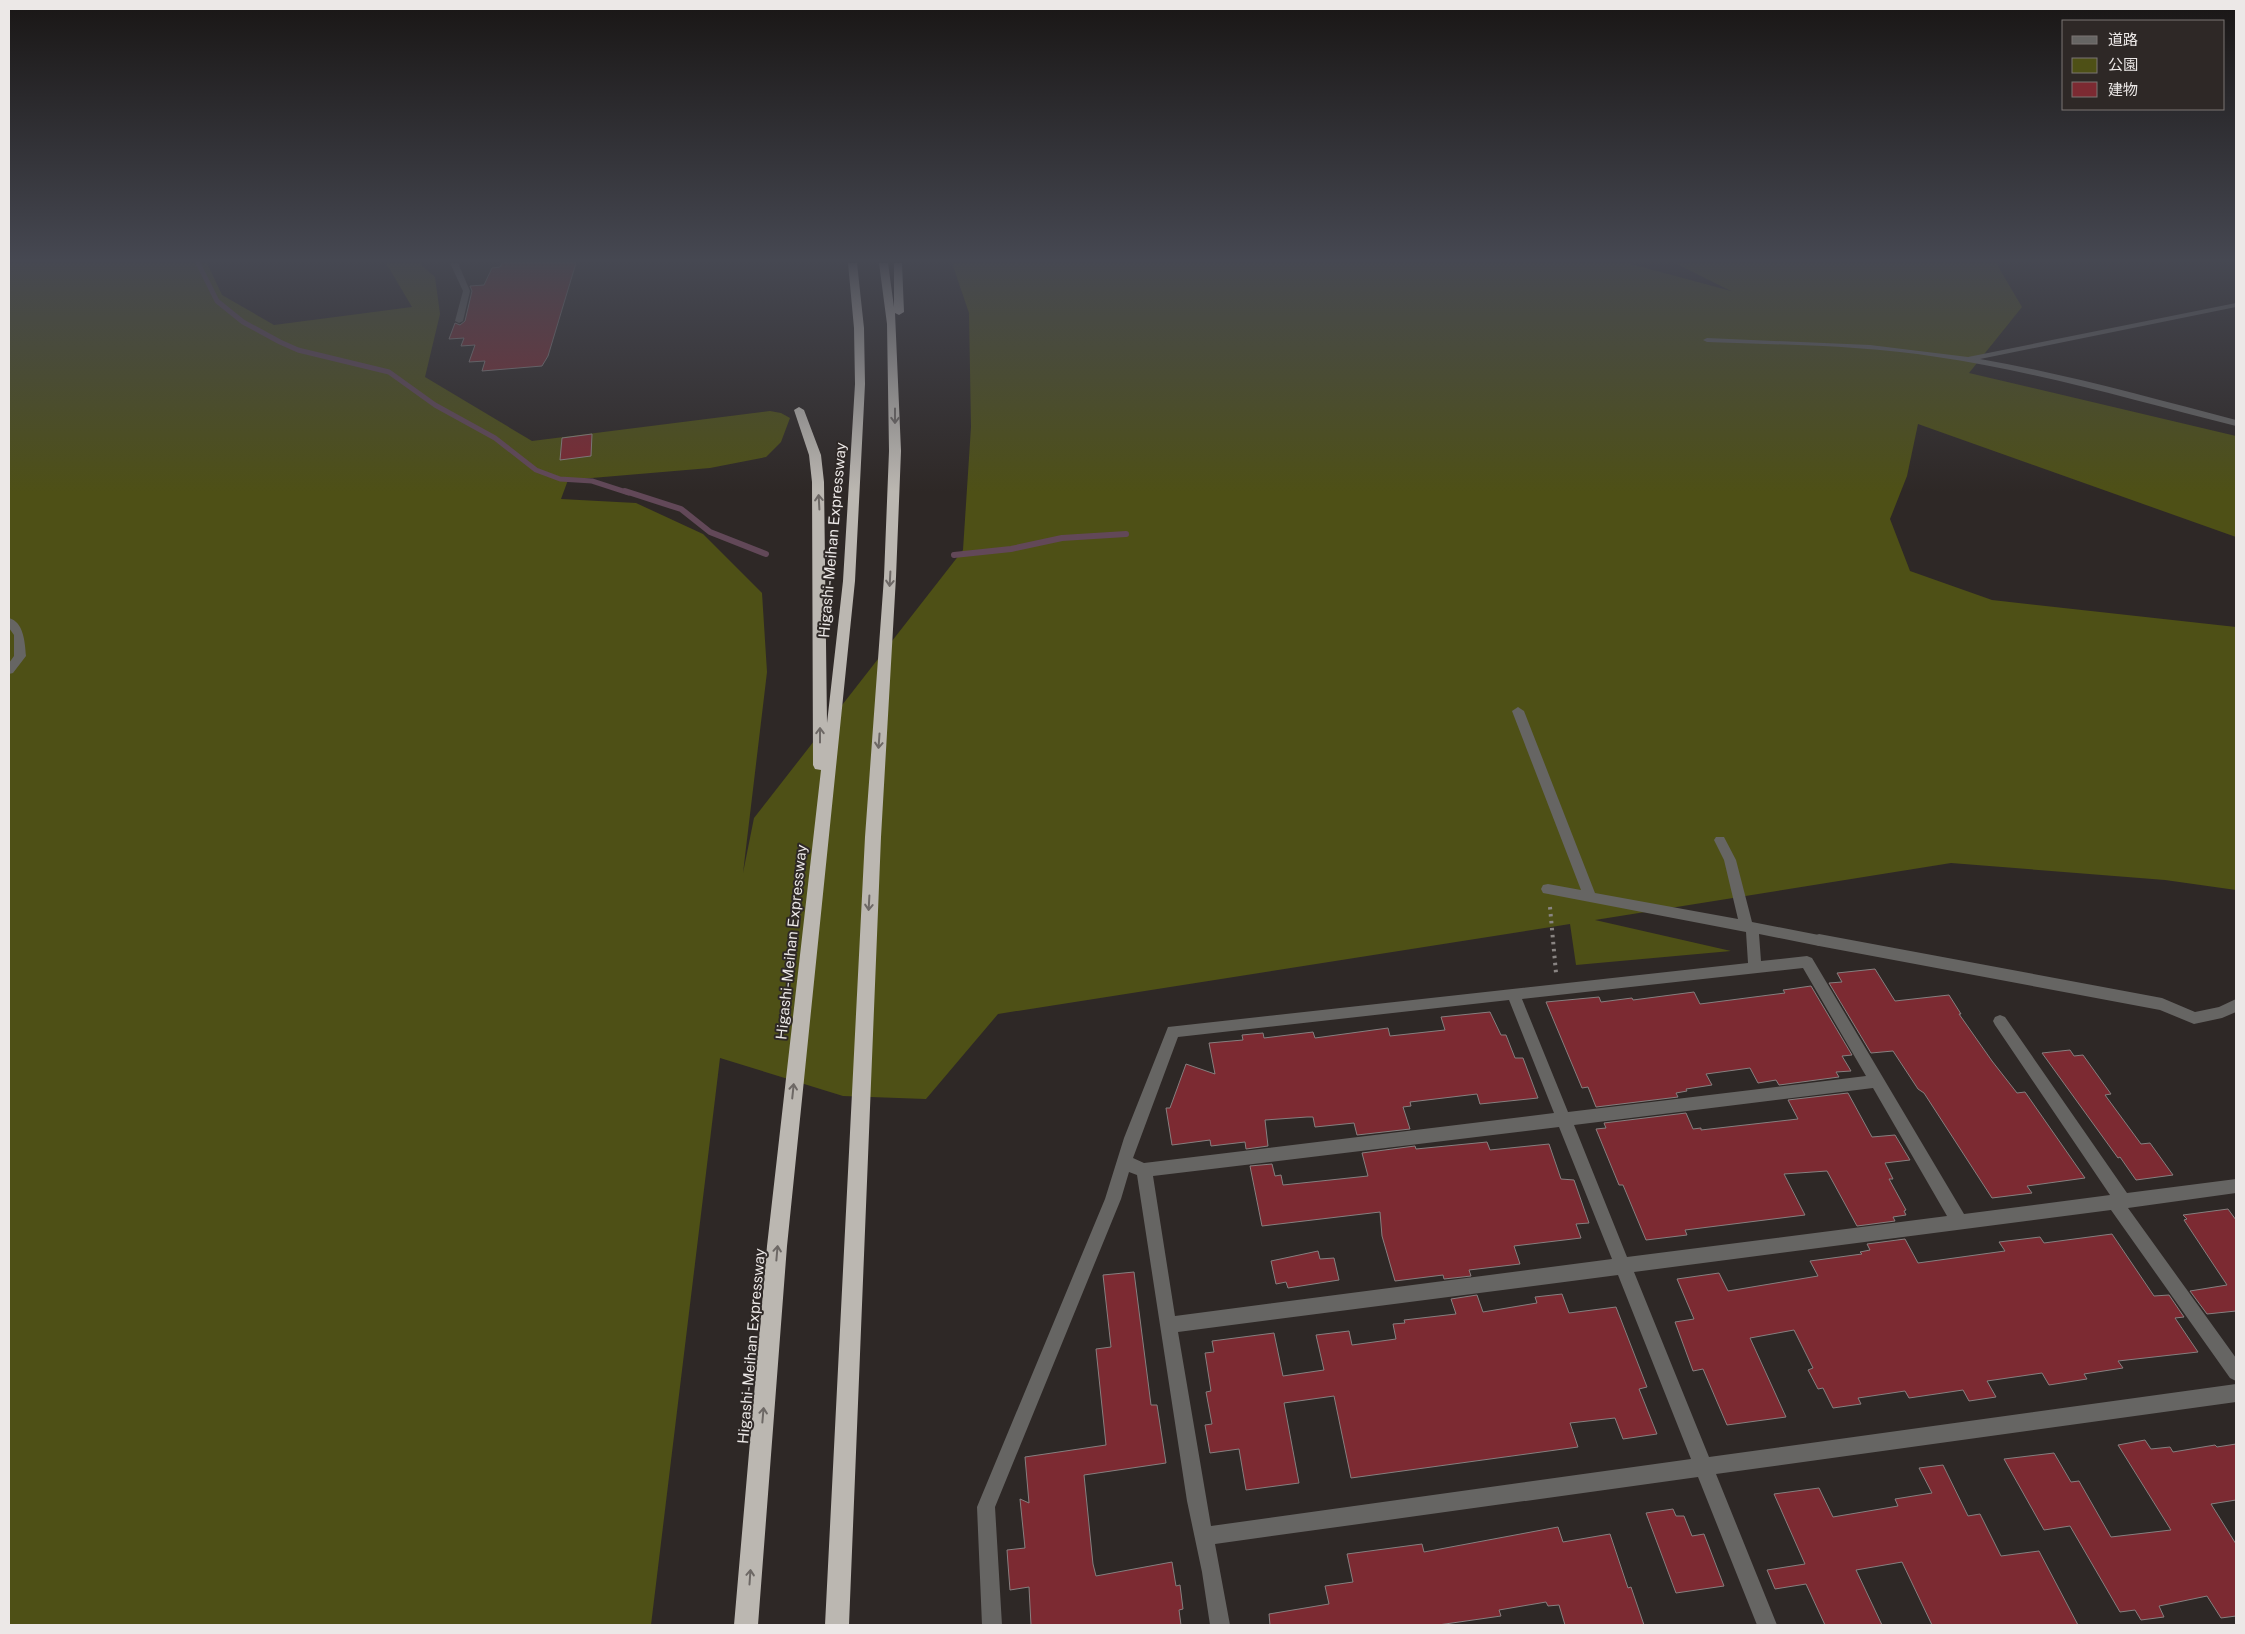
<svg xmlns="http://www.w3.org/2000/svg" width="2245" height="1634" viewBox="0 0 2245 1634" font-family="'Public Sans','Noto Sans JP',sans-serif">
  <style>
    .green { fill: #4e5016 }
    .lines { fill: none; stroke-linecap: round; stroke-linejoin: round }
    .stream-far1 { stroke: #624858; stroke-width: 5 }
    .stream { stroke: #624858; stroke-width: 6 }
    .building { fill: #7c2a32; stroke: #867f7f }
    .path { stroke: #898482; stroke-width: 4; stroke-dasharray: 2.5 4.5; stroke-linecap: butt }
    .lane { fill: #666563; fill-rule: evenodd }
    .street { fill: #666563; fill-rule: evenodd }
    .highway { fill: #bbb7b1; fill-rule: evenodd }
    .oneway { stroke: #6d6865 }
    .labels { text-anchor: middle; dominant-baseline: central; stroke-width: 4; stroke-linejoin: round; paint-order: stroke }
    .street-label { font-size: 15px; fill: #ece8e7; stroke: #2e2826 }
  </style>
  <rect width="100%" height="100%" fill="#2e2826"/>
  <!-- green -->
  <path class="green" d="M9 263H207L222 295 274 325 412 307 386 263H421V265L435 277 440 314 425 377 532 441 770 411 781 413 790 418 781 442 766 457 710 468 568 480 561 499 636 503 703 534 762 593 767 672 743 873 754 818 963 550 971 427 969 313 952 263H1627L1731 291 1675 263H1996L2022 307 1969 373 2236 436V537L1918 424 1907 476 1890 519 1910 571 1992 600 2236 627V890L2165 880 1951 863 1595 920 1731 951 1576 965 1570 924 998 1014 926 1099 843 1096 720 1058 651 1625H9Z"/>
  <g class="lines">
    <!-- stream-far1 -->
    <path class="stream-far1" d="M198 263 217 301 243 322 280 342 298 350 389 372 435 405 495 438 536 470 560 479 592 481 629 493"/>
    <!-- stream -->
    <g class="stream">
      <path d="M625 491 681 509 710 532 766 554"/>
      <path d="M954 555 1011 549 1062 538 1126 534"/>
    </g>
  </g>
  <!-- building -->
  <g class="building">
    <path d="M502 263H576L548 356 542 366 482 371 485 361 469 362 475 345 461 346 464 338 449 339 455 323 460 325 465 321 472 291 470 286 484 285 492 268 500 267Z"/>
    <path d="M592 434 591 456 560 460 562 438Z"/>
    <path d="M1875 969 1895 1001 1949 995 1961 1014H1959L1992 1061 2017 1093 2025 1092 2085 1178 2027 1186 2032 1193 1992 1198 1924 1093 1918 1089 1893 1051 1871 1053 1829 983 1842 982 1837 973Z"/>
    <path d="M1811 986 1852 1055 1842 1056 1851 1071 1836 1072 1839 1077 1779 1085 1776 1080 1758 1083 1750 1068 1706 1074 1712 1085 1686 1089 1687 1091 1676 1093 1678 1097 1596 1107 1588 1087 1582 1088 1546 1002 1599 997 1601 1002 1632 998 1633 1000 1694 992 1700 1004 1785 993 1783 990Z"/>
    <path d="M1490 1012 1501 1035H1506L1515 1058H1523L1538 1098 1480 1104 1477 1094 1410 1102 1411 1106 1403 1107 1410 1129 1357 1135 1354 1123 1315 1127 1313 1117H1307L1265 1120 1268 1146 1246 1149 1245 1142 1211 1146 1210 1140 1172 1145 1166 1108H1170L1186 1064 1215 1074 1209 1043 1243 1040 1242 1035 1263 1033 1264 1038 1313 1032 1315 1038 1388 1028 1390 1036 1445 1030 1441 1017Z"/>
    <path d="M2070 1050 2074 1056 2083 1055 2111 1094 2105 1095 2141 1144 2150 1143 2173 1175 2136 1180 2120 1157 2118 1158 2042 1053Z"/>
    <path d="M1848 1093 1872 1137 1895 1135 1910 1160 1885 1163 1893 1179H1889L1906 1210 1904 1211 1906 1215 1893 1217 1895 1221 1857 1226 1827 1171 1784 1174 1805 1215 1685 1230 1687 1235 1646 1240 1623 1185H1619L1596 1129 1606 1128 1604 1123 1686 1113 1693 1129 1701 1128V1130L1798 1119 1788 1100Z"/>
    <path d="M1487 1142 1490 1150 1549 1144 1561 1179 1574 1180 1589 1223 1576 1224 1581 1238 1514 1246 1520 1264 1469 1270 1471 1276 1444 1279 1443 1275 1395 1281 1382 1236 1380 1212 1262 1226 1250 1166 1272 1164 1275 1176 1281 1175 1283 1185 1368 1176 1362 1153 1415 1146 1416 1149Z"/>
    <path d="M2228 1209 2236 1220V1311L2207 1314 2190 1291 2227 1285 2184 1220 2187 1219 2183 1215Z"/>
    <path d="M2112 1234 2154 1296 2169 1295 2184 1317 2175 1318 2198 1352 2118 1361 2123 1368 2084 1374 2087 1379 2049 1385 2042 1373 1987 1381 1996 1397 1969 1401 1963 1390 1909 1398 1905 1391 1858 1398 1861 1404 1833 1408 1823 1388 1818 1389 1808 1370 1813 1368 1794 1330 1750 1338 1786 1417 1727 1425 1703 1369 1693 1371 1675 1322 1694 1319 1677 1279 1719 1273 1728 1291 1818 1276 1810 1261 1862 1254 1860 1252 1870 1250 1867 1244 1905 1239 1918 1263 2005 1251 1999 1242 2040 1237 2044 1243Z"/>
    <path d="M1318 1251 1320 1259 1334 1258 1339 1280 1288 1288 1286 1282 1276 1284 1271 1261Z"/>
    <path d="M1134 1272 1151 1405H1157L1166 1463 1084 1475 1093 1564 1096 1576 1172 1562 1176 1586 1180 1585 1183 1609 1179 1610 1181 1625H1031L1029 1587 1010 1590 1008 1564 1007 1550 1025 1548 1020 1499 1029 1503 1025 1457 1106 1445 1096 1349 1111 1347 1103 1275Z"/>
    <path d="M1562 1294 1569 1313 1616 1307 1647 1387 1639 1389 1657 1434 1623 1439 1615 1418 1570 1423 1578 1447 1351 1478 1334 1396 1284 1403 1299 1483 1246 1490 1239 1449 1210 1453 1205 1425 1212 1424 1206 1392 1211 1391 1205 1353 1214 1352 1212 1341 1274 1333 1283 1376 1324 1370 1316 1335 1349 1331 1352 1345 1396 1339 1393 1324 1405 1323 1404 1320 1456 1314 1451 1299 1477 1295 1483 1312 1537 1303 1535 1297Z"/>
    <path d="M2145 1440 2151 1449 2170 1447 2173 1452 2215 1445 2217 1447 2236 1444V1500L2211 1504 2236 1544V1616L2221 1618 2207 1596 2159 1606 2164 1617 2141 1620 2135 1610 2120 1612 2070 1526 2044 1530 2004 1459 2054 1453 2071 1482 2079 1481 2111 1537 2171 1530 2118 1445Z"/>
    <path d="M1943 1465 1968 1516 1980 1514 2001 1556 2039 1551 2078 1625H1932L1902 1562 1856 1570 1882 1625H1825L1806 1584 1775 1589 1767 1570 1805 1564 1774 1494 1819 1488 1833 1517 1898 1506 1895 1499 1932 1493 1919 1468Z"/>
    <path d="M1673 1509 1676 1516H1684L1692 1536 1704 1534 1724 1586 1676 1593 1646 1513Z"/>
    <path d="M1558 1527 1563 1542 1610 1534 1628 1588 1631 1587 1644 1625H1565L1559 1605 1548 1606 1546 1602 1499 1610 1501 1616 1438 1625H1270L1269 1614 1329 1604 1325 1586 1353 1582 1347 1554 1422 1544 1424 1552Z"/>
  </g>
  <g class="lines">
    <!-- path -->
    <path class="path" d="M1550 907 1556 973"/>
    <!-- lane -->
    <g class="lane">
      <path d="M2236 303V307L1980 359C2066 374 2151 398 2236 420V426C2137 401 2039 372 1937 357 1861 345 1784 345 1707 342L1703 340 1707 338 1870 345 1968 357Z"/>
      <path d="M1819 934 2162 998 2195 1012 2219 1007 2236 999V1012L2222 1018 2194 1024 2160 1010 1819 946 1814 944 1812 940 1814 936Z"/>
    </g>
    <!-- street -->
    <g class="street">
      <path d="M450 263H458L470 291 463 321 459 323 455 321 463 291Z"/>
      <path d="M9 618C24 622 25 643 26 656L13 673 9 674V663L14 656V635L9 628Z"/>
      <path d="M1518 707 1524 711 1595 893 1738 919 1724 860 1714 840 1716 837H1724L1736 860 1752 922 1824 936 1826 940 1824 944 1819 946 1759 934 1761 961 1807 956 1812 958 1964 1214 2110 1195 1995 1025 1993 1021 1995 1017 2000 1015 2005 1017 2127 1193 2236 1179V1193L2128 1208 2236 1358V1381L2230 1378 2111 1210 1634 1272 1709 1457 2236 1384V1402L1716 1474 1777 1625H1757L1698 1477 1215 1544 1230 1625H1210L1202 1572 1187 1501 1137 1175 1129 1172 1121 1199 995 1507 1002 1625H982L977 1507 1105 1199 1124 1138 1168 1027 1748 963 1746 932 1543 893 1541 889 1543 885 1548 884 1581 890 1512 711ZM1803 968 1866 1076 1568 1112 1522 999ZM1509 1000 1554 1113 1144 1163 1133 1158 1178 1037ZM1873 1088 1947 1216 1627 1257 1574 1125ZM1559 1127 1612 1259 1175 1316 1153 1176ZM1618 1275 1691 1459 1211 1526 1178 1332Z"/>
    </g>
    <!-- highway -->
    <g class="highway">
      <path d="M848 263H857L864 328 865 384 855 581 787 1246 758 1625H734L767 1246 821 770 815 769 813 765 812 482 809 455 794 410 799 407 804 410 821 455 824 482 827 723 843 581 855 384 854 328Z"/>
      <path d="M879 263H888L894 307V263H902L904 312 899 315 895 313 901 451 896 577 881 837 849 1625H825L865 837 884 577 889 451 887 324Z"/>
    </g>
  </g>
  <!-- one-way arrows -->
  <defs><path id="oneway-shaft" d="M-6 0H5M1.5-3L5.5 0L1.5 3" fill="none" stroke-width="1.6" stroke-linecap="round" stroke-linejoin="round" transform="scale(1.25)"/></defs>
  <g class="oneway">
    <use href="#oneway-shaft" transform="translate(895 416) rotate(90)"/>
    <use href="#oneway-shaft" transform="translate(819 502) rotate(-93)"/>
    <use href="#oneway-shaft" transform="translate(890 579) rotate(93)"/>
    <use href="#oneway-shaft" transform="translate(820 735) rotate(-90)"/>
    <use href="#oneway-shaft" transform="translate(879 741) rotate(94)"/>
    <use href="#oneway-shaft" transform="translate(869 903) rotate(93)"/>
    <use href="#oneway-shaft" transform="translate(793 1091) rotate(-84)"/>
    <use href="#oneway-shaft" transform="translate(777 1253) rotate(-85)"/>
    <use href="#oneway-shaft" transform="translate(763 1415) rotate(-85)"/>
    <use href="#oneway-shaft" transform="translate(750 1577) rotate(-86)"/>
  </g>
  <!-- sky -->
  <linearGradient id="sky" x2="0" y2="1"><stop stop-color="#191615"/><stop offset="0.53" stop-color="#464852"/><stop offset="1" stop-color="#464852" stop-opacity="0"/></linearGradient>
  <rect width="2245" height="492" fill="url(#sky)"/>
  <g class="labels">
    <!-- street labels -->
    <g class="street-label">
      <text transform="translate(832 540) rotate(-85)">Higashi-Meihan Expressway</text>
      <text transform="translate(791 942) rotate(-84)">Higashi-Meihan Expressway</text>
      <text transform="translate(751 1346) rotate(-85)">Higashi-Meihan Expressway</text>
    </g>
  </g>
  <!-- border -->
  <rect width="2245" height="1634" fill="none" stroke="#ece8e7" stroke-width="20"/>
  <!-- legend -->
  <rect x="2062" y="20" width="162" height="90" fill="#2e2826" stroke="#7a7573"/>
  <rect x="2072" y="36" width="25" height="8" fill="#666563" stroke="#7a7573"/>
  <text x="2108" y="45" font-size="15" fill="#ece8e7">道路</text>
  <rect x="2072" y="58" width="25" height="15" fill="#4e5016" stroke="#7a7573"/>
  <text x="2108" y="70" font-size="15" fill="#ece8e7">公園</text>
  <rect x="2072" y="82" width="25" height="15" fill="#7c2a32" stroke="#7a7573"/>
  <text x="2108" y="95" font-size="15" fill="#ece8e7">建物</text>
</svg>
